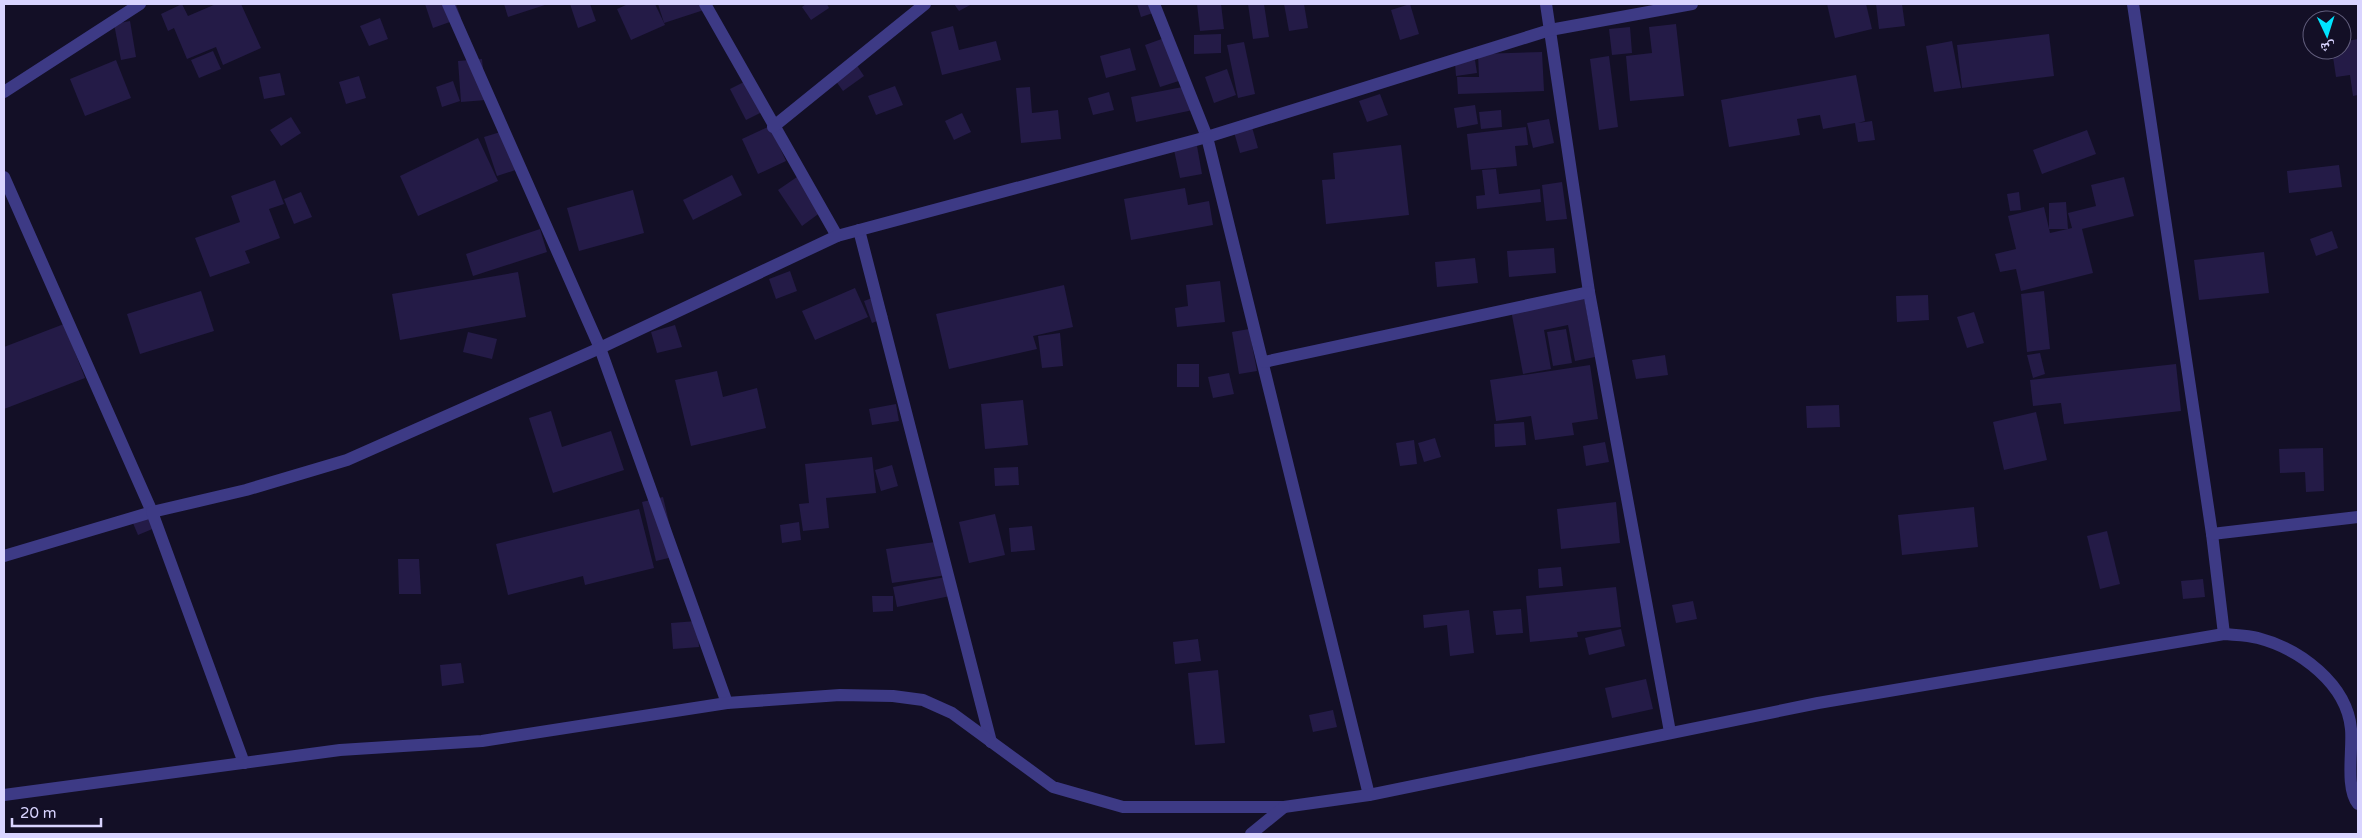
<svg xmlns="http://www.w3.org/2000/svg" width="2362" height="838" viewBox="0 0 2362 838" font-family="'Varela Round','Noto Naskh Arabic',sans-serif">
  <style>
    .building { fill: #241b47 }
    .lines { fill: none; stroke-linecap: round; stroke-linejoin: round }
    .minor { stroke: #3d3a85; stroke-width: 12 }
  </style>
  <rect width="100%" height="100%" fill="#130f26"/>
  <!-- building -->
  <g class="building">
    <path d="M182 4 188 16 216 4H241L261 48 223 65 216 47 187 59 174 28 168 31 161 14Z"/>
    <path d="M425 4H456L461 18 433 28Z"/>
    <path d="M504 4H548L508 17Z"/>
    <path d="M570 4H590L596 21 578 28Z"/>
    <path d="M628 4H655L665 25 631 40 617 9Z"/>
    <path d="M658 4H709L710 8 664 23Z"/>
    <path d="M806 4H827L829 8 811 20 802 7Z"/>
    <path d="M954 4H972L959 11Z"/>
    <path d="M1137 4H1157L1159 11 1141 17Z"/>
    <path d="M1197 4H1221L1224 29 1200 31Z"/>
    <path d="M1248 4H1264L1269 37 1253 39Z"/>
    <path d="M1284 4H1304L1308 28 1289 31Z"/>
    <path d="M1410 4 1419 34 1400 40 1391 10Z"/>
    <path d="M1827 4H1866L1872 29 1835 38Z"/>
    <path d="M1876 4H1902L1905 26 1879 29Z"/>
    <path d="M380 18 388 39 369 46 360 26Z"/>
    <path d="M130 21 136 57 121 60 114 24Z"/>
    <path d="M1676 24 1684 96 1630 101 1626 56 1652 53 1649 27Z"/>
    <path d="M953 26 959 50 996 41 1001 60 942 75 931 32Z"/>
    <path d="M1630 27 1632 53 1612 55 1609 29Z"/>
    <path d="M1221 34V53L1194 54V35Z"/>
    <path d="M2049 34 2054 76 1962 88 1957 45Z"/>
    <path d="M1170 36 1185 79 1160 87 1145 45Z"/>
    <path d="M2358 39V95L2353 96 2350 75 2336 77 2332 50H2342V42Z"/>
    <path d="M1952 41 1961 88 1934 92 1926 46Z"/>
    <path d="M1244 42 1255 94 1238 98 1227 45Z"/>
    <path d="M1130 48 1136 70 1106 78 1100 56Z"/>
    <path d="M213 51 221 69 199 78 191 60Z"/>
    <path d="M1542 52 1544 91 1458 94 1457 77H1479L1478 54Z"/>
    <path d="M1609 56 1618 127 1599 130 1590 59Z"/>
    <path d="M482 59 486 100 461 102 458 61Z"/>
    <path d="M116 60 131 98 85 116 70 79Z"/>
    <path d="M1475 60 1477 73 1456 76 1455 63Z"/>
    <path d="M854 61 864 76 843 91 833 77Z"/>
    <path d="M1227 69 1236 95 1214 103 1205 77Z"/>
    <path d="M280 73 285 95 264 99 259 77Z"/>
    <path d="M1856 75 1865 121 1858 123 1872 121 1875 140 1858 142 1855 123 1823 129 1820 115 1797 119 1800 135 1729 147 1721 100Z"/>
    <path d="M359 76 366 98 346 104 339 82Z"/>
    <path d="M453 81 460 101 442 107 436 87Z"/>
    <path d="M746 81 762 112 746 120 730 89Z"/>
    <path d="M895 86 903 105 876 115 868 96Z"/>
    <path d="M1188 86 1193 110 1136 122 1131 97Z"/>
    <path d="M1030 87 1032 113 1058 110 1061 139 1021 143 1016 88Z"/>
    <path d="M1109 92 1114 110 1093 115 1088 98Z"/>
    <path d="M1380 94 1388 115 1367 122 1359 101Z"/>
    <path d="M1475 105 1478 124 1457 128 1454 108Z"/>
    <path d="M1501 110 1502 127 1481 129 1479 112Z"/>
    <path d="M962 113 971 132 954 140 945 121Z"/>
    <path d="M291 117 301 133 281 146 270 130Z"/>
    <path d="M1549 119 1554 143 1533 148 1527 123Z"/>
    <path d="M770 126 786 161 758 174 742 139Z"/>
    <path d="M1252 127 1258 148 1240 153 1234 132Z"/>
    <path d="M1526 127 1528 145 1515 146 1517 166 1471 170 1467 134Z"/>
    <path d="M507 130 519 169 497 176 484 137Z"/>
    <path d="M2087 130 2096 154 2042 174 2033 150Z"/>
    <path d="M478 138 498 181 418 216 400 176Z"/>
    <path d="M1401 145 1409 215 1326 224 1322 180 1335 179 1333 153Z"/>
    <path d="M1197 146 1202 174 1180 178 1174 150Z"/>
    <path d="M2339 165 2342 187 2289 193 2287 171Z"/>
    <path d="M1496 169 1499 194 1540 189 1541 202 1477 209 1476 196 1485 195 1482 170Z"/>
    <path d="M732 175 742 195 693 220 683 200Z"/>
    <path d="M797 177 821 212 802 226 778 190Z"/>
    <path d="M2124 177 2134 216 2082 229 2093 273 2021 291 2016 269 2000 272 1995 254 2016 249 2008 216 2044 207 2050 233 2072 228 2068 213 2096 206 2091 185Z"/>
    <path d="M275 180 284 204 269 209 280 238 245 251 250 263 210 277 195 238 240 222 231 196Z"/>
    <path d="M1562 182 1567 219 1546 221 1542 185Z"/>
    <path d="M1185 188 1188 205 1209 201 1213 225 1131 240 1124 199Z"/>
    <path d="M633 190 644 233 579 251 567 208Z"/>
    <path d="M301 192 312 217 294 224 284 199Z"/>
    <path d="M2019 192 2021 210 2010 211 2007 194Z"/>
    <path d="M2066 202 2068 229H2049V203Z"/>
    <path d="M540 229 547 252 473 276 466 254Z"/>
    <path d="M2332 231 2338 248 2316 256 2310 239Z"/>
    <path d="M1554 248 1556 273 1509 277 1507 251Z"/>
    <path d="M2264 252 2269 293 2199 300 2194 260Z"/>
    <path d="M1475 258 1478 283 1437 287 1435 262Z"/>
    <path d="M790 271 797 291 776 299 769 279Z"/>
    <path d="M518 272 526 317 400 340 392 294Z"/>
    <path d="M1220 281 1225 322 1177 327 1175 308 1188 306 1186 285Z"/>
    <path d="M1064 285 1073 327 1033 336 1037 349 949 369 936 314Z"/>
    <path d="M855 288 868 317 815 340 802 311Z"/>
    <path d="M201 291 214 331 140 354 127 314Z"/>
    <path d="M2044 291 2050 349 2027 352 2021 294Z"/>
    <path d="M880 295 888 317 872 323 864 301Z"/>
    <path d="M1928 295 1929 320 1897 322 1896 296Z"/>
    <path d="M1584 296 1595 357 1575 361 1568 325 1544 330 1551 369 1523 374 1511 310Z"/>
    <path d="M1974 312 1984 343 1967 348 1957 317Z"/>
    <path d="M64 324 85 378 4 409V347Z"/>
    <path d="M675 325 682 347 657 353 651 332Z"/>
    <path d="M1249 329 1257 371 1239 374 1232 332Z"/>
    <path d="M1566 329 1572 363 1553 366 1547 332Z"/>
    <path d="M468 332 497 339 492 359 463 352Z"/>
    <path d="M1060 333 1063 366 1042 368 1038 336Z"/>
    <path d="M2040 353 2045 374 2033 378 2027 355Z"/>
    <path d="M1665 355 1668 375 1636 379 1632 360Z"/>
    <rect x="1177" y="364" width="22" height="23"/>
    <path d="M2176 364 2181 411 2064 424 2061 403 2033 406 2030 380Z"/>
    <path d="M1590 365 1598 419 1572 423 1574 435 1535 440 1531 416 1496 421 1490 380Z"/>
    <path d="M717 371 723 397 757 388 766 428 691 446 675 380Z"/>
    <path d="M1229 373 1234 394 1213 398 1208 377Z"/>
    <path d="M1023 400 1028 445 985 449 981 404Z"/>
    <path d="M896 404 899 421 872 425 869 409Z"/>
    <path d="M1839 405 1840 427 1807 428 1806 406Z"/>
    <path d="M551 411 562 447 611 431 624 470 553 493 529 418Z"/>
    <path d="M2036 412 2047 460 2004 470 1993 422Z"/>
    <path d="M1524 422 1526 445 1495 447 1494 424Z"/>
    <path d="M1435 438 1441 457 1424 462 1418 443Z"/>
    <path d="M1414 440 1417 464 1400 466 1396 443Z"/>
    <path d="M1605 442 1609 462 1586 466 1583 446Z"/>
    <path d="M2323 448 2324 491 2306 492 2305 472 2280 473 2279 449Z"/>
    <path d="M872 457 876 493 826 498 829 528 803 531 799 504 809 503 805 464Z"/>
    <path d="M892 465 898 486 881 491 875 470Z"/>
    <path d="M1018 467 1019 485 995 486 994 468Z"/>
    <path d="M663 497 677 556 656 561 642 502Z"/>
    <path d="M1616 502 1620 543 1561 549 1557 509Z"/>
    <path d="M154 506 162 525 138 535 130 516Z"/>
    <path d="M1974 507 1978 547 1902 555 1898 515Z"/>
    <path d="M639 509 654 568 585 585 583 576 508 595 496 544Z"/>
    <path d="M995 514 1005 555 969 563 959 522Z"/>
    <path d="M799 522 801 540 782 543 780 525Z"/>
    <path d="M1032 526 1035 550 1011 552 1009 528Z"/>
    <path d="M2107 531 2120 584 2100 589 2087 536Z"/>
    <path d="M942 541 947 575 892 583 886 549Z"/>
    <path d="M398 559H419L421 594H399Z"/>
    <path d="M1561 567 1563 586 1539 588 1538 569Z"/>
    <path d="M951 576 955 595 897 607 893 587Z"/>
    <path d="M2203 579 2205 597 2183 599 2181 581Z"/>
    <path d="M1616 587 1621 627 1577 632 1578 637 1530 642 1526 596Z"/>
    <path d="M872 596H893V611L873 612Z"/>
    <path d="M1693 601 1697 619 1676 623 1672 605Z"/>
    <path d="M1521 609 1523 633 1496 635 1493 611Z"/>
    <path d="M1469 610 1474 653 1450 656 1447 625 1424 628 1423 615Z"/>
    <path d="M697 621 699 647 673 649 671 623Z"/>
    <path d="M1621 629 1625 646 1589 655 1585 638Z"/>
    <path d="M1198 639 1201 661 1175 664 1173 642Z"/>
    <path d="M461 663 464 683 442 686 440 665Z"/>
    <path d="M1218 670 1225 743 1195 745 1188 673Z"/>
    <path d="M1646 679 1653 709 1612 718 1605 688Z"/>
    <path d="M1333 710 1337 727 1313 732 1309 715Z"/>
  </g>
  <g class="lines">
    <!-- minor -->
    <g class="minor">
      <path d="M448 4 600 348 727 703"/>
      <path d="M705 4 837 236"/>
      <path d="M1154 4 1207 137 1369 795"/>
      <path d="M1546 4 1589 292 1670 732"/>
      <path d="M2133 4 2212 534 2224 634"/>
      <path d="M4 92 140 4"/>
      <path d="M773 127 925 4"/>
      <path d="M4 177 152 512 4 556"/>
      <path d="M859 230 991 742"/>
      <path d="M1264 362 1589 292"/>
      <path d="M2212 534 2358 517"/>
      <path d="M244 763 152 512 246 490 347 460 600 348 837 236 1207 137 1550 30 1692 4"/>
      <path d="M4 795 340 750 482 741 727 703 840 695 893 696 923 700 952 713 1053 787 1123 807H1284L1369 795 1818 703 2224 634C2235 635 2248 635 2258 638 2300 649 2347 684 2351 729 2353 749 2345 788 2358 804"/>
      <path d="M1251 834 1284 807"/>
    </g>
  </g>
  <!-- border -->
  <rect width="2362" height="838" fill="none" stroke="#d9d4ff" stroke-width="10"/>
  <!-- north arrow -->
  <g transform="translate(2327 35) rotate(176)"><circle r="24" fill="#130f26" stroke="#625e7d"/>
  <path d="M0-4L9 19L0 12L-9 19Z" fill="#00e5ff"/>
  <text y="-8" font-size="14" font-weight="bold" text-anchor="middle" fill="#d9d4ff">ش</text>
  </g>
  <!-- scale -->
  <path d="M12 818v8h89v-8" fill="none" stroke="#d9d4ff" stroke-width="2.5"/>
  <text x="20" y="818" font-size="15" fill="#d9d4ff" stroke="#130f26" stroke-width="4" paint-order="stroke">20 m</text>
</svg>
